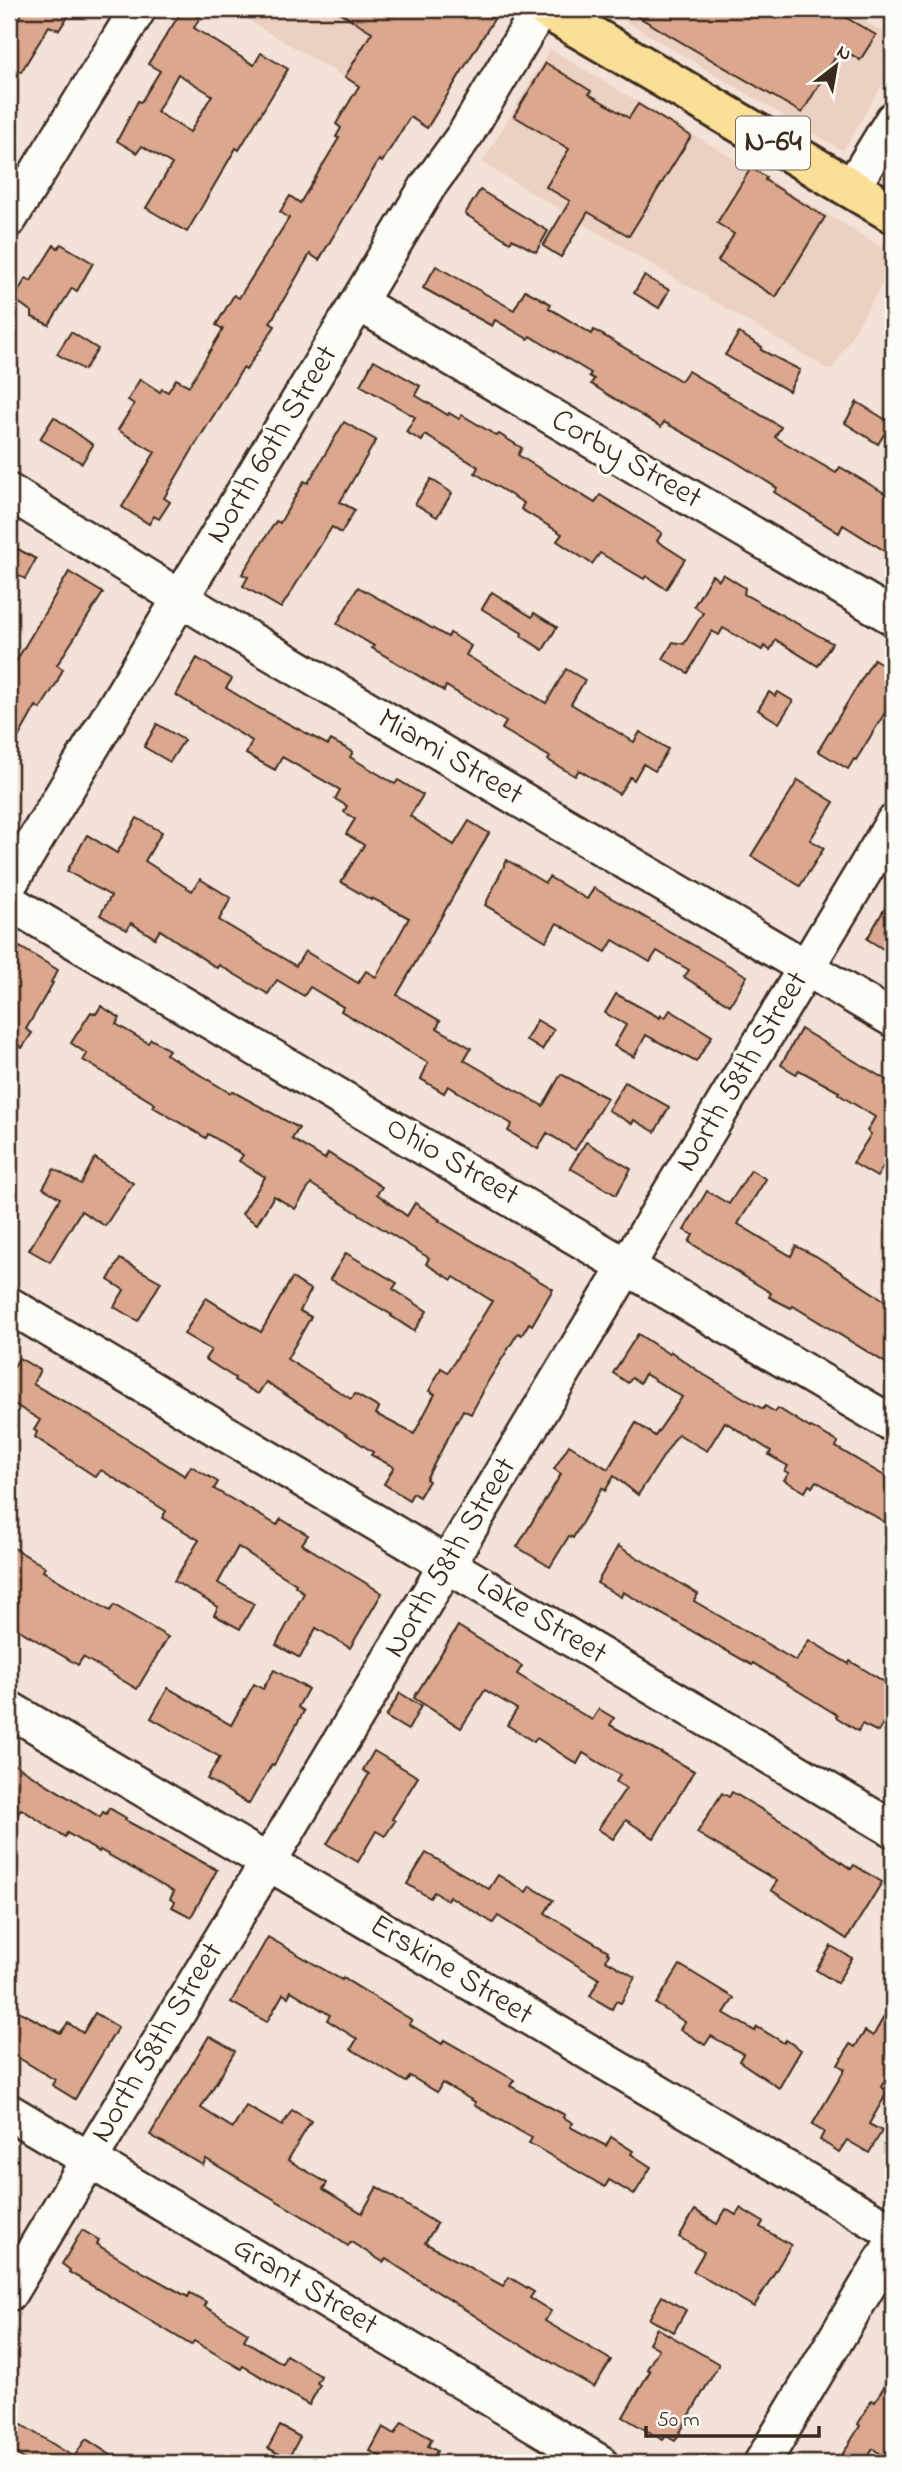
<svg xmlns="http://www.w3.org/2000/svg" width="902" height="2472" viewBox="0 0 902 2472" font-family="'Indie Flower',sans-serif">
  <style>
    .built { fill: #ecd0c2 }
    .building { fill: #dba78f; stroke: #3b2a1e; stroke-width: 2; fill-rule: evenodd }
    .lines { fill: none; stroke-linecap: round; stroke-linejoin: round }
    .minor-casing { stroke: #3b2a1e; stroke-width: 40 }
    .major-casing { stroke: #3b2a1e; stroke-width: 44 }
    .minor { stroke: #fdfcf7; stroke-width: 35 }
    .major { stroke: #fbdf96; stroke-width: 38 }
    .labels { text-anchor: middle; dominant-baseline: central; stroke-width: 6; stroke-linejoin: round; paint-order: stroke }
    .shield { fill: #fdfcf7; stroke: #75695f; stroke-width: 2 }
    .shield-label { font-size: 30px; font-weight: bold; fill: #3b2a1e }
    .street-label { font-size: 32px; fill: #3b2a1e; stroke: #fdfcf7 }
  </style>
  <rect width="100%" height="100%" fill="#f3e2d8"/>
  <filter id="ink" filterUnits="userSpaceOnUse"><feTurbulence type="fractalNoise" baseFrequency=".0143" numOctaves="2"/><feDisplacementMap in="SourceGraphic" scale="14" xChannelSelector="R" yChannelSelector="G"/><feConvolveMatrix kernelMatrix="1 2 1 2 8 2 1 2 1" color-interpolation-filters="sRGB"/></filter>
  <g filter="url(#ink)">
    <!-- built -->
    <g class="built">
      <path d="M229 9H479L495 18 430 128Z"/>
      <path d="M605 9H845L893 38V66L843 151Z"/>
      <path d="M550 49 893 254V266L831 371 482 163Z"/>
    </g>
    <!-- building -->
    <g class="building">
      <path d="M20 9H68L66 13 69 15 59 30 49 26 21 72 9 64V34L23 11Z"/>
      <path d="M183 9 200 17 194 28 254 65 261 53 288 69 239 150 236 148 187 232 146 208 172 164 142 146 137 153 117 141 138 101 141 102 160 71 148 64ZM178 74 212 95 190 132 157 112Z"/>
      <path d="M334 9H478L494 19 427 128 410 117 382 162 379 160 319 260 310 254 270 323 275 326 246 370 243 368 194 447 164 498 170 502 159 519 154 516 149 524 122 507 155 452 118 430 134 404 128 400 140 379 160 392 162 389 168 392 176 379 189 386 223 329 216 325 234 295 239 298 289 218 280 212 290 196 300 203 339 138 336 137 341 128 336 124 359 86 345 77 372 32Z"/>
      <path d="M625 9H831L876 35 860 60 841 48 802 113Z"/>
      <path d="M546 63 591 91 589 94 629 118 638 104 691 136 629 236 588 212 561 257 543 246 570 201 546 187 569 149 514 116Z"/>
      <path d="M751 168 766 177 765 180 825 217 776 297 718 261 734 234 717 223Z"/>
      <path d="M480 190 548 231 536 252 512 239 510 242 465 214Z"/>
      <path d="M61 244 93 263 77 291 72 288 49 325 32 317V312L14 299 26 278 31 281 54 245 58 248Z"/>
      <path d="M436 266 514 310 525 290 551 304 549 308 592 334 594 330 681 381 688 371 781 427 775 437 836 473 840 467 893 498V556L843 525 839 533 774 492 777 488 731 459 664 422 661 427 636 412 591 384 594 379 589 376 591 373 530 336 528 339 495 320 492 326 423 288Z"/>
      <path d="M644 276 669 290 659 308 634 293Z"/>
      <path d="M71 332 98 349 84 370 57 354Z"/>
      <path d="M739 333 762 347 761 350 800 370 789 391 725 355Z"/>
      <path d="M374 360 420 386 415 395 448 415 449 413 459 419 462 415 497 436 499 434 522 448 518 455 595 503 600 495 662 533 657 541 685 559 666 589 646 576 644 579 600 553 592 564 557 541 562 534 521 509 524 503 475 473 478 467 425 435 422 441 406 432 415 417 360 385Z"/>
      <path d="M857 402 891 423 878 444 845 423Z"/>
      <path d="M54 417 93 445 82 463 40 439Z"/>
      <path d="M344 422 376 440 340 502 355 510 341 533 332 527 281 608 243 586 248 577 242 574 276 521 280 523 304 481 308 483Z"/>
      <path d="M431 479 452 493 437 517 415 504Z"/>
      <path d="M16 548 36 559 25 579 9 570V562Z"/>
      <path d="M69 572 103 593 57 665 63 669 56 684 40 709 36 706 9 754V673Z"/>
      <path d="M723 574 745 588 744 594 832 643 818 666 776 640 770 650 764 646 762 650 723 628 719 635 712 631 688 673 663 659 673 642 684 644 703 613 694 606 712 575 719 580Z"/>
      <path d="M358 587 448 637 450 633 471 646 466 655 546 703 566 669 585 680 571 704 634 742 640 732 668 749 655 771 643 764 634 780 630 777 619 794 579 770 575 776 548 760 550 757 502 729 506 722 446 686 444 691 372 648 374 646 337 624Z"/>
      <path d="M492 592 532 617 534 613 557 627 543 650 521 636 522 633 482 609Z"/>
      <path d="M197 658 232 679 226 688 257 707 328 745 331 740 353 752 350 757 395 784 398 780 423 795 410 816 454 845 469 821 489 833 397 995 440 1021 437 1028 471 1048 464 1060 543 1106 561 1074 607 1098 575 1150 547 1133 538 1149 508 1131 512 1124 448 1086 444 1093 421 1079 428 1063 341 1011 343 1007 310 987 304 996 277 980 268 994 219 965 217 968 160 930 155 938 131 923 127 930 100 915 111 896 67 871 87 835 117 853 137 818 162 832 145 861 192 891 200 879 231 898 219 920 296 966 305 951 358 983 366 971 376 977 409 918 372 898 371 900 341 882 364 845 346 834 355 819 344 812 347 806 335 799 340 790 282 757 275 770 246 754 252 741 176 695Z"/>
      <path d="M874 659 893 671V716L886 711 856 760 854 759 848 769 818 751Z"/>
      <path d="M769 692 775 696 778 692 793 701 779 723 758 710Z"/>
      <path d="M157 724 184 740 170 762 144 747Z"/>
      <path d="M798 780 834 802 810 840 824 848 800 886 751 856Z"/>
      <path d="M507 860 545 883 549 877 587 899 594 888 747 976 730 1005 684 977 689 970 657 951 650 962 613 940 606 952 557 923 546 941 485 905Z"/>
      <path d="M893 894V955L867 939Z"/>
      <path d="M20 947 58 970 51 982 53 983 26 1029 32 1033 22 1048 17 1044 9 1057V965Z"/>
      <path d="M616 994 660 1018 661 1015 665 1018 670 1010 712 1036 696 1062 646 1035 634 1057 614 1046 626 1025 605 1013Z"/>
      <path d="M101 1006 120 1018 116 1024 148 1043 151 1039 169 1050 166 1054 230 1093 232 1091 299 1128 292 1139 325 1159 328 1153 382 1187 377 1194 407 1216 415 1203 440 1220 439 1221 553 1289 532 1325 529 1323 522 1335 518 1333 482 1391 483 1392 471 1414 463 1410 426 1479 429 1481 419 1497 413 1493 409 1500 384 1484 394 1467 371 1455 373 1452 266 1382 258 1394 234 1380 235 1378 205 1359 211 1350 184 1334 206 1298 261 1332 292 1278 311 1290 300 1311 311 1317 287 1359 351 1399 355 1394 379 1408 376 1414 414 1434 435 1394 429 1391 441 1368 448 1372 492 1301 454 1277 452 1280 426 1264 429 1258 311 1184 295 1209 274 1196 257 1224 242 1214 265 1177 239 1161 243 1155 208 1134 206 1138 153 1107 155 1104 83 1060 87 1054 71 1043 91 1012 96 1014Z"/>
      <path d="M537 1020 554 1030 542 1050 526 1040Z"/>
      <path d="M801 1029 893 1084V1150L877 1177 853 1163 871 1134 867 1131 875 1117 838 1094 839 1092 799 1070 796 1074 781 1065Z"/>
      <path d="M625 1082 669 1107 655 1132 634 1120 632 1124 608 1110Z"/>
      <path d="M586 1142 631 1169 616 1195 570 1168Z"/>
      <path d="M95 1158 133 1183 105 1226 81 1211 50 1262 29 1250 60 1198 43 1188 54 1169 81 1184Z"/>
      <path d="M751 1170 766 1179 738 1224 791 1256 796 1246 816 1256 893 1306V1350L886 1363 793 1306 791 1308 769 1297 771 1293 689 1242 693 1235 684 1230 707 1191 729 1204Z"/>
      <path d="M346 1253 397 1283 393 1289 427 1311 414 1331 391 1316 392 1315 330 1279Z"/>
      <path d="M120 1259 161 1282 138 1321 114 1307 124 1290 108 1280Z"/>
      <path d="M638 1334 669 1354 670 1351 701 1373 763 1409 765 1406 775 1412 778 1408 810 1428 811 1427 838 1442 836 1447 893 1481V1527L816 1481 812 1487 809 1485 805 1492 784 1480 789 1473 785 1471 788 1466 769 1455 771 1451 725 1422 707 1451 678 1434 638 1495 614 1476 605 1491 602 1488 573 1538 569 1536 550 1567 517 1547 561 1474 554 1469 569 1445 608 1469 636 1423 655 1436 682 1397 645 1374 640 1383 632 1378 628 1383 613 1373Z"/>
      <path d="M19 1358 40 1370 33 1384 99 1421 185 1476 191 1466 218 1482 214 1489 277 1525 281 1519 308 1535 302 1544 382 1593 350 1648 316 1628 300 1658 276 1645 304 1593 295 1586 296 1584 238 1547 218 1583 254 1604 240 1629 214 1615 218 1607 174 1581 199 1540 162 1518 166 1511 101 1470 96 1477 35 1437 37 1432 34 1430 40 1420 9 1401V1375Z"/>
      <path d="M9 1545 45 1567 43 1571 110 1611 114 1605 168 1637 137 1689 83 1657 78 1665 11 1625 15 1617 9 1613Z"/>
      <path d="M618 1546 698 1594 694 1601 796 1661 809 1640 849 1664 850 1661 893 1687V1706L878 1732 862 1724 858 1731 836 1717 837 1715 753 1663 752 1665 623 1592 621 1597 597 1583Z"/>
      <path d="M458 1626 522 1666 517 1674 592 1720 599 1709 614 1718 610 1725 694 1771 654 1838 626 1820 613 1839 598 1829 626 1788 616 1782 620 1775 583 1753 577 1764 537 1738 534 1742 507 1725 517 1709 485 1690 461 1728 414 1698Z"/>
      <path d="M274 1670 308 1689 298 1707 304 1711 274 1765 272 1764 249 1804 207 1779 220 1757 151 1718 168 1688 231 1725 254 1684 263 1689Z"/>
      <path d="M400 1693 421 1706 408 1730 386 1717Z"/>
      <path d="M374 1751 418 1777 392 1819 395 1821 385 1836 376 1831 358 1862 327 1844 369 1774 363 1770Z"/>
      <path d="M9 1761 100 1817 103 1812 106 1814 109 1808 126 1818 125 1820 217 1870 191 1917 172 1907 175 1902 170 1899 174 1892 100 1850 99 1852 67 1833 65 1837 21 1809 9 1829Z"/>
      <path d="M732 1792 793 1828 851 1869 854 1865 882 1882 847 1939 771 1890 777 1881 697 1833 722 1793 729 1797Z"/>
      <path d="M426 1853 489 1889 498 1875 526 1892 530 1886 553 1900 545 1913 608 1951 607 1953 609 1954 606 1960 635 1977 621 2003 616 2001 612 2009 590 1996 599 1979 498 1916 493 1923 449 1896 447 1900 434 1892 430 1898 407 1884Z"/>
      <path d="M268 1937 342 1980 343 1978 412 2020 409 2024 442 2044 444 2040 514 2080 510 2086 565 2115 563 2117 573 2123 570 2127 606 2146 611 2137 633 2151 631 2154 651 2167 634 2195 609 2180 605 2187 529 2143 532 2138 474 2105 475 2102 442 2083 437 2092 410 2076 406 2082 351 2049 357 2039 327 2020 330 2015 291 1991 288 1997 283 1994 267 2022 231 2002Z"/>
      <path d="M831 1946 852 1958 837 1983 816 1970Z"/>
      <path d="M680 1965 734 1998 724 2013 755 2031 757 2027 784 2043 786 2040 801 2050 779 2088 739 2061 743 2054 711 2036 705 2045 680 2029 685 2022 656 2004Z"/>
      <path d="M893 2001V2067L881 2087 888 2091 869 2124 882 2131 869 2153 847 2140 839 2152 820 2140 824 2132 812 2125 845 2069 838 2065 850 2044 855 2047 865 2031 873 2036Z"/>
      <path d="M9 2006 60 2033 68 2023 83 2033 95 2013 118 2027 75 2099 52 2085 55 2080 9 2052Z"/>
      <path d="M209 2036 235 2051 201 2108 233 2128 246 2106 282 2126 292 2110 311 2121 288 2160 327 2183 323 2189 362 2213 377 2187 437 2224 425 2243 503 2286 509 2277 534 2292 530 2298 551 2311 545 2321 611 2360 594 2387 508 2337 386 2259 383 2262 351 2242 348 2246 314 2223 206 2159 203 2165 150 2135Z"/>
      <path d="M740 2208 763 2222 760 2227 791 2245 754 2307 693 2271 704 2252 679 2237 695 2210 717 2224 726 2209 736 2215Z"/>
      <path d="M82 2230 99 2240 96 2244 146 2274 188 2297 190 2293 206 2302 204 2306 248 2333 244 2340 282 2363 286 2355 321 2376 317 2383 320 2385 309 2405 243 2366 241 2369 194 2341 191 2345 69 2272 70 2270 62 2264Z"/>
      <path d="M662 2296 686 2310 674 2332 649 2319Z"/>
      <path d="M657 2328 719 2364 675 2441 666 2436 663 2440 623 2417 650 2371 647 2369 659 2349 649 2343Z"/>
      <path d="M893 2371V2462L873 2449 864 2463H837L860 2426 858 2424 872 2400 875 2402Z"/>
      <path d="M9 2417 74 2457 86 2439 123 2463H31L9 2450Z"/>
      <path d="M402 2422 432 2439 428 2446 437 2451 431 2463H392L370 2451 383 2427 395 2434Z"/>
      <path d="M280 2426 300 2437 288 2459 268 2448Z"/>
    </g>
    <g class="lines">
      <defs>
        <g id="minor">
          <path d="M851 189 893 120"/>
          <path d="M9 219 138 9"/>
          <path d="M359 303 893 617"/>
          <path d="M9 492 206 614 893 1019"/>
          <path d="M9 884 428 186 465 135 540 9"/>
          <path d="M9 902 893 1424"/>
          <path d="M9 1305 893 1829"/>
          <path d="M9 1709 893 2232"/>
          <path d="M9 2112 600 2463"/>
          <path d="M9 2293 893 823"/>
          <path d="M762 2463 893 2243"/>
        </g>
        <path id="major" d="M546 9 893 213"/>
      </defs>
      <!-- minor casing -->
      <use href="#minor" class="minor-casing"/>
      <!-- major casing -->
      <use href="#major" class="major-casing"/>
      <!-- minor -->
      <use href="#minor" class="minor"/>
      <!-- major -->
      <use href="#major" class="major"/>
    </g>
  </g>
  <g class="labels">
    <!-- shield labels -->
    <rect class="shield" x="736" y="116.5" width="74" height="53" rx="5"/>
    <g class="shield-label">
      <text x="773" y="143">N-64</text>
    </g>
    <!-- street labels -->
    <g class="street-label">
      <text transform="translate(273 445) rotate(-59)">North 60th Street</text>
      <text transform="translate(626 460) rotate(30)">Corby Street</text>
      <text transform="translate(450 758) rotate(30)">Miami Street</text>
      <text transform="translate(743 1072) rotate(-59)">North 58th Street</text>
      <text transform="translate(452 1162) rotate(30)">Ohio Street</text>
      <text transform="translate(451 1558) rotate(-59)">North 58th Street</text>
      <text transform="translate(541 1620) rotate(31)">Lake Street</text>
      <text transform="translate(451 1971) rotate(31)">Erskine Street</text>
      <text transform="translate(158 2043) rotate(-59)">North 58th Street</text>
      <text transform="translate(305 2287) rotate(31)">Grant Street</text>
    </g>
  </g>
  <!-- margin -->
  <rect width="902" height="2472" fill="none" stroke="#fdfcf7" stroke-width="35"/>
  <rect x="18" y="18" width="867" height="2437" fill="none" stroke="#3b2a1e" stroke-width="2.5" filter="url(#ink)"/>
  <!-- north arrow -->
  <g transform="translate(836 66) rotate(31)" stroke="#fdfcf7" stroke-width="5" paint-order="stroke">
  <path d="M0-5L12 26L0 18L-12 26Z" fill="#3b2a1e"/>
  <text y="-10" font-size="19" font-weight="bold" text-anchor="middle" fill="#3b2a1e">N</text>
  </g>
  <!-- scale -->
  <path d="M646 2426v10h173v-10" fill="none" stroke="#3b2a1e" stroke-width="3.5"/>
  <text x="657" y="2426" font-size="21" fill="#3b2a1e" stroke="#fdfcf7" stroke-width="5" paint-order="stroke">50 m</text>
</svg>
